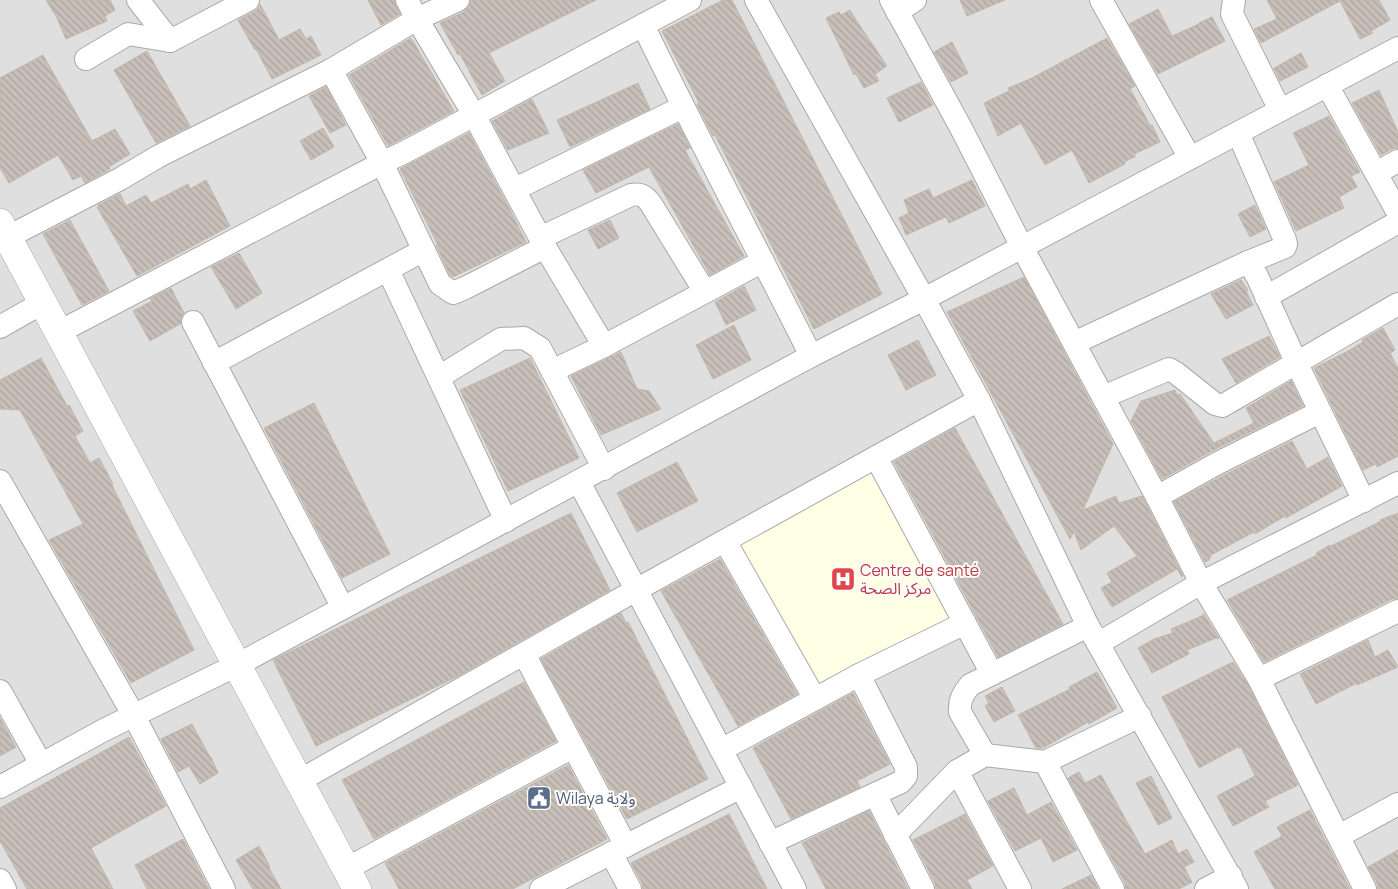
<svg xmlns="http://www.w3.org/2000/svg" width="1398" height="889" viewBox="0 0 1398 889" font-family="Manrope,'Noto Sans Arabic',sans-serif">
  <style>
    .residential { fill: #e0dfdf }
    .education { fill: #ffffe5 }
    .building { fill: url(#building-back-hatch); stroke: #c4b6ab }
    .lines { fill: none; stroke-linecap: round; stroke-linejoin: round }
    .minor-casing { stroke: #a9a9a9; stroke-width: 24 }
    .tertiary-casing { stroke: #a9a9a9; stroke-width: 29 }
    .minor { stroke: #fff; stroke-width: 22 }
    .tertiary { stroke: #fff; stroke-width: 28 }
    .labels { text-anchor: middle; dominant-baseline: central; stroke-width: 4; stroke-linejoin: round; paint-order: stroke }
    .health-label { font-size: 16px; fill: #be3a42; stroke: #fff; text-anchor: start }
    .service-label { font-size: 16px; fill: #4e5e75; stroke: #fff; text-anchor: start }
  </style>
  <defs>
    <pattern id="building-back-hatch" width="6" height="6" patternUnits="userSpaceOnUse" patternTransform="scale(1.25)"><rect width="6" height="6" fill="#c7bfb8"/><path d="M-1 5l2 2M0 0l6 6M5-1l2 2" fill="none" stroke="#aba49e"/></pattern>
  </defs>
  <rect width="100%" height="100%" fill="#f2efe9"/>
  <!-- residential -->
  <rect class="residential" x="0" y="0" width="1398" height="889"/>
  <!-- education -->
  <path class="education" d="M870 467 952 619 817 690 735 539Z"/>
  <!-- building -->
  <g class="building">
    <path d="M46 0H110L115 10 105 16 107 21 66 39 56 16Z"/>
    <path d="M368 0H394L400 14 381 25Z"/>
    <path d="M471 0H596L489 53 505 81 482 95 460 54 458 55 440 23 464 12 469 7Z"/>
    <path d="M723 0H732L882 294 814 329 715 135 713 136 697 104 699 103 662 31Z"/>
    <path d="M960 0H1005L967 16Z"/>
    <path d="M1267 0H1379L1390 20 1371 31 1373 33 1360 39 1340 1 1261 43 1254 29 1277 19Z"/>
    <path d="M260 4 279 40 300 29 306 39 311 36 321 55 272 79 256 49 255 50 238 20 255 11 259 7Z"/>
    <path d="M1158 9 1172 36 1199 24V23L1212 17 1225 41 1158 74 1129 24Z"/>
    <path d="M850 10 856 20 887 66 875 74 879 81 864 88 856 74 854 75 826 18 839 12 841 15Z"/>
    <path d="M411 38 454 111 388 146 349 75Z"/>
    <path d="M1107 38 1135 86 1130 89 1151 127 1152 125 1160 142 1134 154 1136 156 1124 162 1125 164 1089 183 1072 150 1045 165 1021 123 998 136 984 103 1009 91 1008 88 1030 79Z"/>
    <path d="M952 42 968 73 951 82 934 52Z"/>
    <path d="M147 51 190 126 156 143 114 70Z"/>
    <path d="M1301 53 1308 67 1280 81 1274 68Z"/>
    <path d="M43 55 92 141 115 129 130 154 109 167 110 169 85 183 81 176 73 180 58 155 9 183 0 168V78Z"/>
    <path d="M921 82 933 105 899 122 887 98Z"/>
    <path d="M638 83 650 109 570 147 557 120Z"/>
    <path d="M326 87 346 125 330 133 309 96Z"/>
    <path d="M1379 90 1398 132V148L1392 149 1381 155 1352 103Z"/>
    <path d="M532 99 549 133 508 150 492 121Z"/>
    <path d="M1329 116 1360 172 1351 176 1357 187 1339 197 1344 208 1296 231 1274 182 1309 165 1293 133Z"/>
    <path d="M678 124 690 148 685 150 744 256 710 275 649 167 596 193 583 170Z"/>
    <path d="M323 128 334 147 311 160 300 141Z"/>
    <path d="M469 133 510 210 526 242 453 277 450 275 436 245H438L400 169Z"/>
    <path d="M206 180 230 226 137 276 97 207H99L98 205 120 194 126 206 146 195 151 203 188 184 190 189Z"/>
    <path d="M972 180 985 206 949 223 946 217 906 235 899 218 909 213 904 200 929 189 933 198Z"/>
    <path d="M1255 205 1266 229 1250 237 1238 214Z"/>
    <path d="M70 220 109 291 82 305 43 234Z"/>
    <path d="M610 220 619 238 598 249 588 230Z"/>
    <path d="M239 253 262 293 236 309 211 267Z"/>
    <path d="M1024 277 1113 444 1083 510 1116 496 1119 503 1142 496 1183 576 1182 577 1177 569 1112 607 1101 588 1112 582 1107 573 1137 556 1114 526 1081 550 1074 532 1070 539 947 312Z"/>
    <path d="M1241 280 1248 290 1246 291 1253 305 1226 319 1211 294Z"/>
    <path d="M744 286 756 310 726 325 715 302Z"/>
    <path d="M171 288 184 313 182 315 180 324 150 341 133 311 152 301 150 299Z"/>
    <path d="M734 325 751 360 713 379 696 345Z"/>
    <path d="M1383 328 1395 350 1390 353 1398 368V456L1377 467 1376 464 1363 470 1314 368 1348 351 1363 342 1362 340Z"/>
    <path d="M1269 336 1280 357 1236 383 1222 359Z"/>
    <path d="M918 340 936 375 906 390 888 355Z"/>
    <path d="M621 352 637 389 649 391 661 409 601 435 571 376Z"/>
    <path d="M41 358 67 406 69 405 83 431 75 436 90 463 99 458 113 484 112 485 194 650 131 683 49 540 83 524 20 410 0 409V380Z"/>
    <path d="M530 358 579 458 508 491 460 390Z"/>
    <path d="M1291 381 1303 406 1210 452 1162 479 1131 421 1141 401 1175 390 1177 395 1180 394 1214 443 1254 423 1246 408Z"/>
    <path d="M314 403 390 554 342 578 264 428Z"/>
    <path d="M955 428 1063 624 998 657 894 462Z"/>
    <path d="M1292 441 1307 469 1328 457 1342 486 1286 518 1285 516 1255 534 1254 532 1211 555 1209 560 1205 562 1174 502 1222 476Z"/>
    <path d="M677 462 698 501 637 532 617 493Z"/>
    <path d="M571 513 610 590 458 676 316 746 273 660Z"/>
    <path d="M1398 513V598L1392 599 1264 662 1227 600 1317 555 1316 553 1330 545 1331 546 1381 521 1380 520Z"/>
    <path d="M720 559 797 694 738 726 661 591Z"/>
    <path d="M621 613 626 623 628 622 708 779 627 819 541 659Z"/>
    <path d="M1203 613 1219 638 1217 639 1216 638 1187 650 1189 654 1152 673 1138 648 1154 639 1173 633 1171 629 1204 615Z"/>
    <path d="M1368 640 1375 657 1388 650 1398 667 1357 685V683L1316 704 1300 674Z"/>
    <path d="M1233 662 1248 685 1298 785 1265 801 1269 807 1233 826 1217 796 1255 776 1241 747 1239 748 1238 747 1199 768 1162 697Z"/>
    <path d="M1097 672 1117 708 1089 724 1088 722 1043 748H1036L1018 715 1070 689 1069 687Z"/>
    <path d="M524 682 556 741 374 839 342 780Z"/>
    <path d="M1002 687 1015 711 994 722 985 706 989 703 985 696Z"/>
    <path d="M853 693 890 764 857 781 860 787 791 819 753 748Z"/>
    <path d="M0 718 16 747 0 756Z"/>
    <path d="M192 724 210 757H211L218 773 200 784 189 766 178 772 161 739Z"/>
    <path d="M129 737 166 806 91 848 113 889H27L0 841V808Z"/>
    <path d="M568 765 607 839 513 889H399L385 863Z"/>
    <path d="M1079 772 1085 783 1101 775 1145 854 1172 840 1178 854 1187 849 1194 862 1184 867 1192 882 1179 889H1126L1125 883 1068 778Z"/>
    <path d="M1151 776 1172 818 1158 825 1136 783Z"/>
    <path d="M1014 788 1027 815 1051 802 1077 850 1053 862 1041 838 1015 851 988 801Z"/>
    <path d="M1310 810 1350 889H1275L1254 852 1282 836 1277 827Z"/>
    <path d="M869 811 908 889H826L802 843Z"/>
    <path d="M729 814 767 889H643L642 883 631 863Z"/>
    <path d="M965 814 993 866 967 880 972 889H936L935 883 913 840Z"/>
    <path d="M183 839 209 889H147L135 865Z"/>
    <path d="M259 846 270 867 269 868 281 889H253L236 860Z"/>
    <path d="M1398 850V889H1378L1377 883 1368 867Z"/>
    <path d="M1091 875 1098 889H1062Z"/>
  </g>
  <g class="lines">
    <defs>
      <g id="minor">
        <path d="M138 0 170 41"/>
        <path d="M407 0 417 19 474 115 545 247 604 346"/>
        <path d="M756 0 924 299 979 400 1088 626 1237 889"/>
        <path d="M891 0 961 128 1022 247 1157 497 1201 583 1259 679 1365 889"/>
        <path d="M1101 0 1190 158"/>
        <path d="M1234 0 1232 14 1280 110"/>
        <path d="M897 12 915 0"/>
        <path d="M643 25C697 137 756 246 811 356"/>
        <path d="M86 59 128 34 170 41 248 0"/>
        <path d="M331 70 382 163 440 284 453 293 465 288 545 247"/>
        <path d="M1327 85 1398 213"/>
        <path d="M1238 133 1285 240 1286 244 1285 247 1248 262 1257 276 1297 364 1364 501"/>
        <path d="M1376 173 1398 161"/>
        <path d="M515 189 683 107"/>
        <path d="M8 237 120 179 159 156 331 70 417 19 458 0"/>
        <path d="M540 238 631 195C641 193 645 196 651 204L705 292"/>
        <path d="M388 270 506 521"/>
        <path d="M1266 297 1398 222"/>
        <path d="M193 322 343 608"/>
        <path d="M0 327 42 303"/>
        <path d="M59 332 382 163 405 152 690 0"/>
        <path d="M1074 343 1248 262"/>
        <path d="M214 363 424 250"/>
        <path d="M552 371 604 346 763 261"/>
        <path d="M439 377 501 339 524 338 540 348 604 469"/>
        <path d="M1103 397 1169 369 1176 373 1215 404 1222 406 1398 304"/>
        <path d="M876 457 992 674"/>
        <path d="M0 481 134 716 224 889"/>
        <path d="M579 482 795 889"/>
        <path d="M1157 497 1216 464 1320 412"/>
        <path d="M725 541 815 699"/>
        <path d="M1099 643 1201 583 1398 483"/>
        <path d="M524 654 626 846"/>
        <path d="M1259 679 1398 611"/>
        <path d="M0 691 41 764"/>
        <path d="M721 750 859 675 965 623"/>
        <path d="M985 755 960 712C959 700 963 694 970 685L1088 626"/>
        <path d="M1045 762 1113 889"/>
        <path d="M957 771 1020 889"/>
        <path d="M299 781 636 590 979 400"/>
        <path d="M0 787 104 730 237 665 811 356 924 299 1398 48"/>
        <path d="M875 794 923 889"/>
        <path d="M895 835 957 771 985 755 1045 762 1140 716"/>
        <path d="M1339 836 1398 804"/>
        <path d="M770 843 901 782 906 776V767L859 675"/>
        <path d="M611 853 630 889"/>
        <path d="M346 869 573 747"/>
        <path d="M0 880 5 889"/>
        <path d="M541 889 741 787"/>
        <path d="M1206 889 1231 876"/>
      </g>
      <path id="tertiary" d="M0 223 357 889"/>
    </defs>
    <!-- minor casing -->
    <use href="#minor" class="minor-casing"/>
    <!-- tertiary casing -->
    <use href="#tertiary" class="tertiary-casing"/>
    <!-- minor -->
    <use href="#minor" class="minor"/>
    <!-- tertiary -->
    <use href="#tertiary" class="tertiary"/>
  </g>
  <!-- icons -->
  <defs>
    <symbol id="hospital-square" viewBox="-11 -11 22 22"><rect x="-9" y="-9" width="18" height="18" rx="4" fill="#e0444e" stroke="#fff"/><path d="M-5-5h3v3.5h4V-5h3V5h-3V1.5h-4V5h-3Z" fill="#fff"/></symbol>
    <symbol id="civic-square" viewBox="-11 -11 22 22"><rect x="-9" y="-9" width="18" height="18" rx="4" fill="#5c6f8a" stroke="#fff"/><path d="M-.6-6.5H3V-4.5H.6V-3L4-1V1h2V6H-6V1h2V-1L-.6-3ZM-1.2 2.5V6h2.4V2.5Z" fill="#fff"/></symbol>
  </defs>
  <g fill-rule="evenodd">
    <use href="#hospital-square" x="829" y="565" width="28" height="28"/>
    <use href="#civic-square" x="525" y="784" width="28" height="28"/>
  </g>
  <g class="labels">
    <!-- health labels -->
    <g class="health-label">
      <text x="860" y="570">Centre de santé<tspan x="860" dy="18">مركز الصحة</tspan></text>
    </g>
    <!-- service labels -->
    <g class="service-label">
      <text x="556" y="798">Wilaya ولاية</text>
    </g>
  </g>
</svg>
